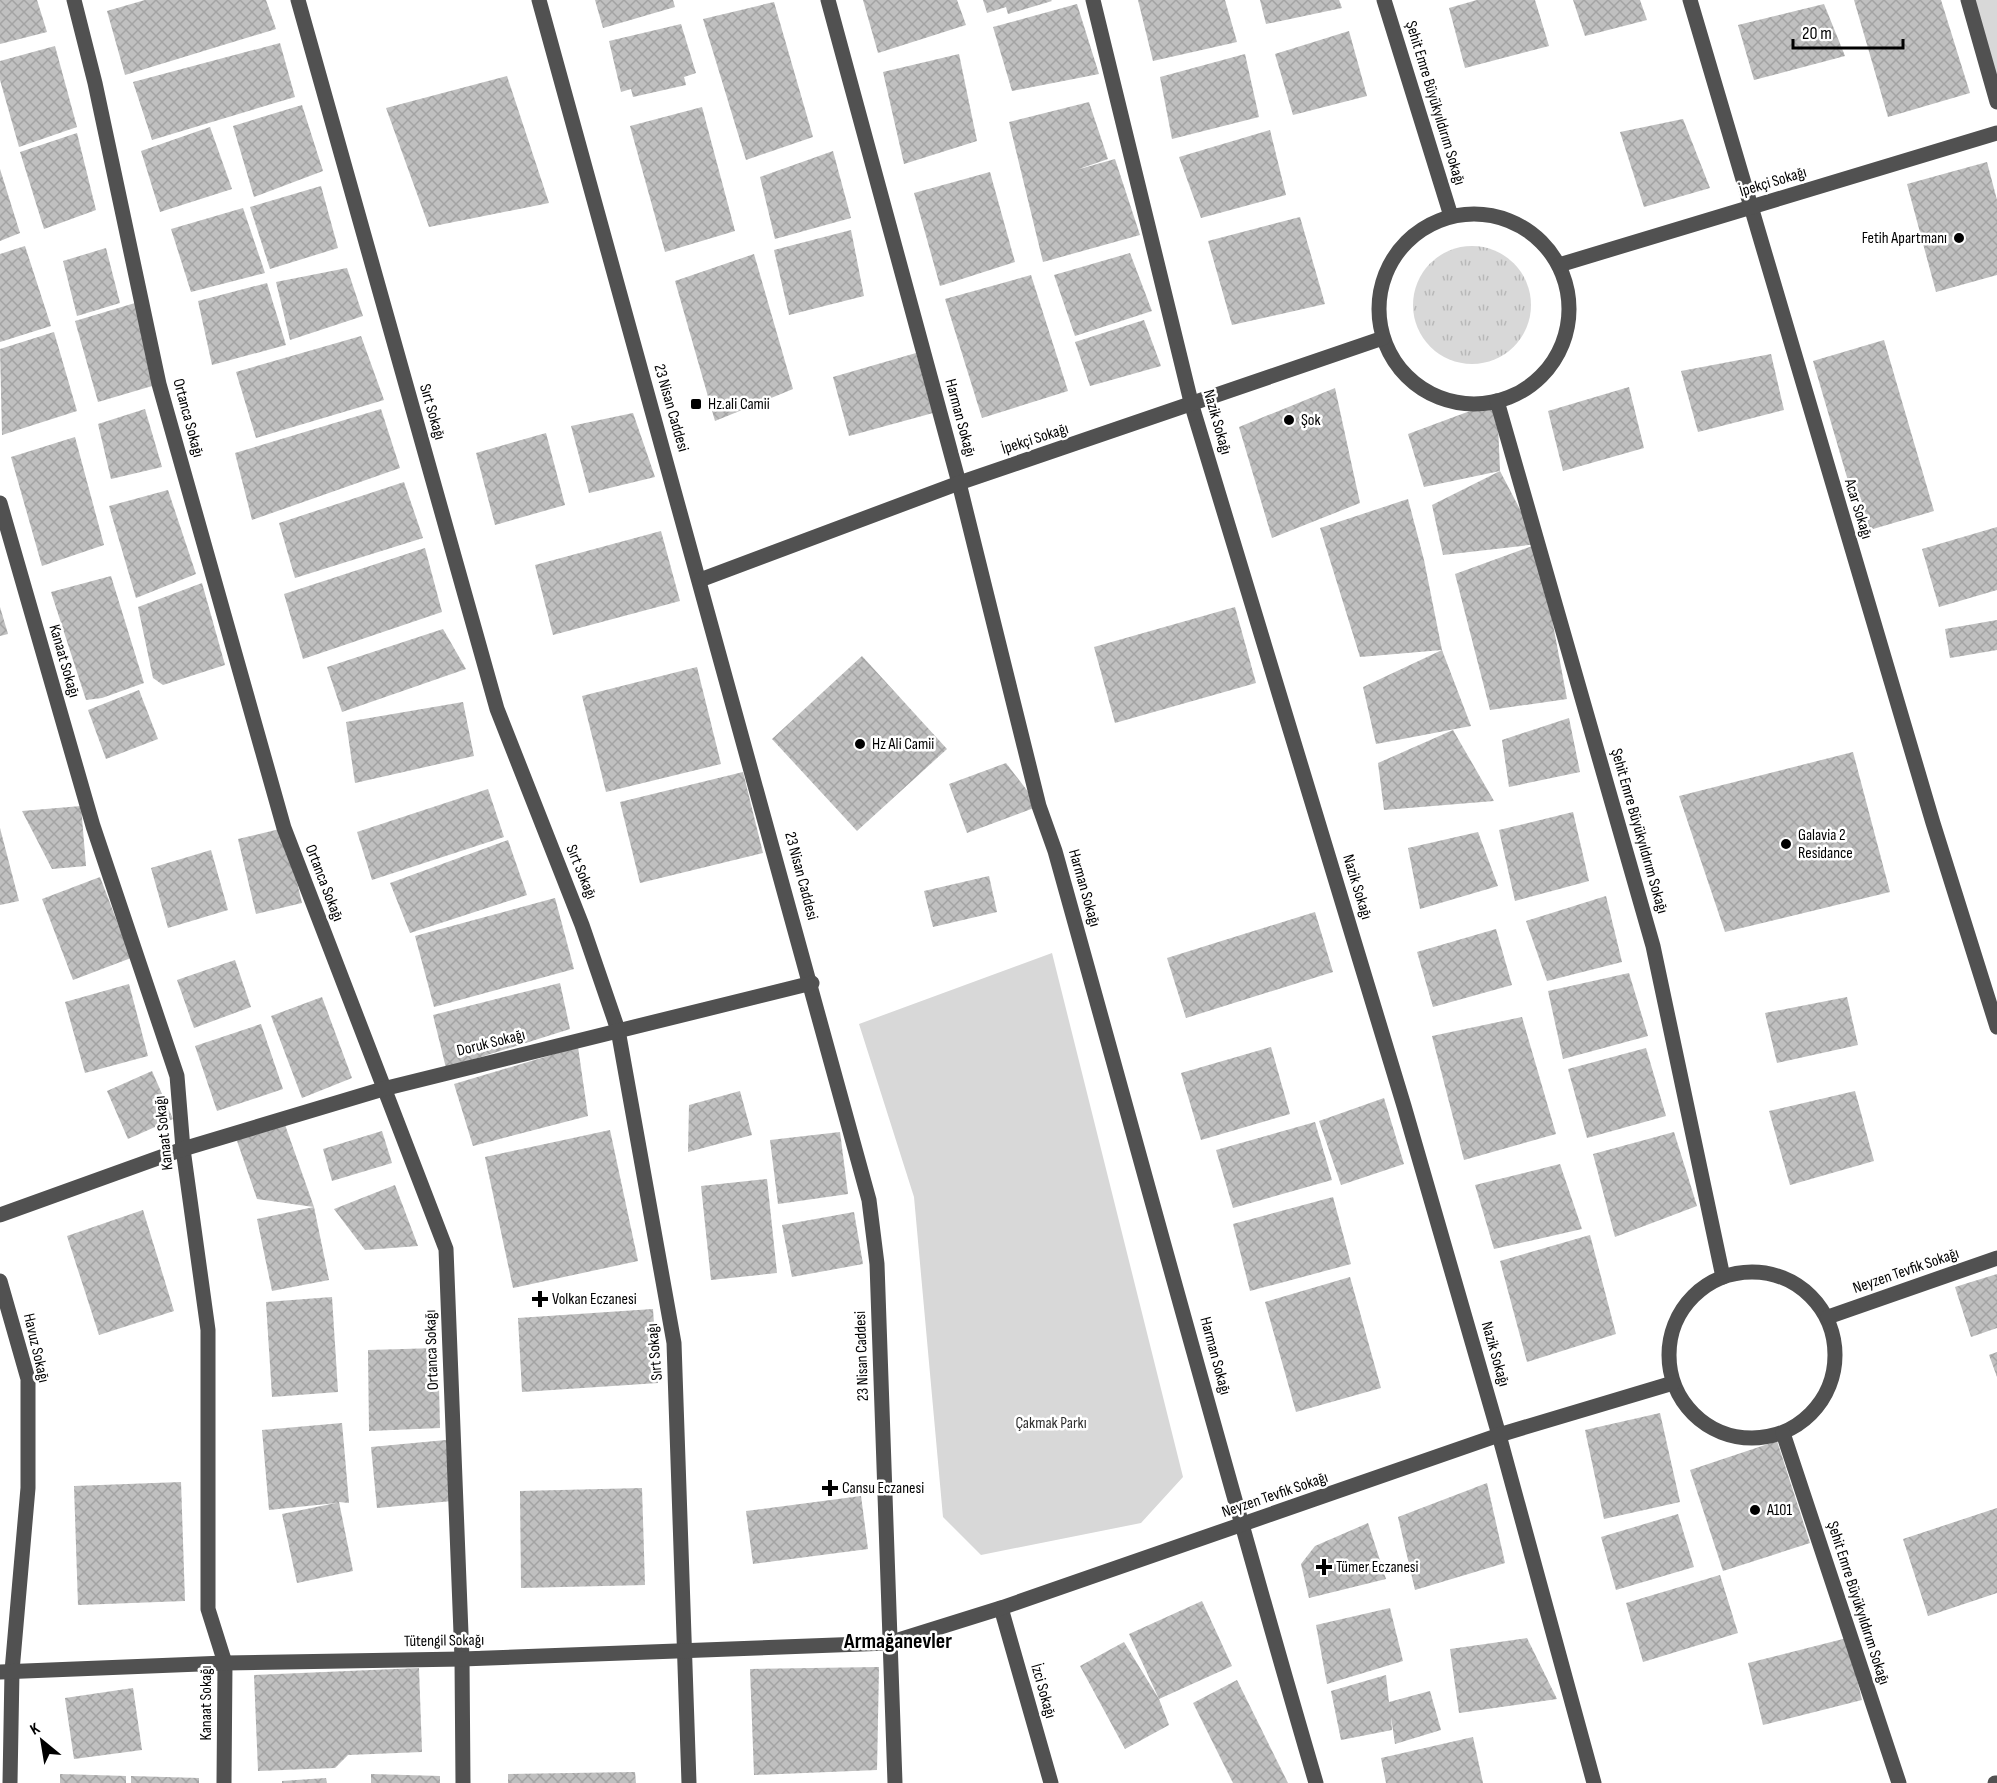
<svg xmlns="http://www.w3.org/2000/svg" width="1997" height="1783" viewBox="0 0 1997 1783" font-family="'Sofia Sans Condensed',sans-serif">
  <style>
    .grass { fill: url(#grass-tufts) }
    .green { fill: #d8d8d8 }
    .building { fill: url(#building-cross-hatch) }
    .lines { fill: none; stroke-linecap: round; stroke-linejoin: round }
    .minor { stroke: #515151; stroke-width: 15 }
    .poi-dot { fill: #000; stroke: #fff; stroke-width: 2 }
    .labels { text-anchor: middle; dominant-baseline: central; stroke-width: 5; stroke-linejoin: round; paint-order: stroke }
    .street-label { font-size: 16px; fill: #000; stroke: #fff }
    .poi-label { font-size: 16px; fill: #000; stroke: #fff; text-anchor: start }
    .park-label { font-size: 16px; fill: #2f2f2f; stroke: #fff }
    .district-label { font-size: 22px; font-weight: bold; fill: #000; stroke: #fff }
  </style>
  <defs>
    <pattern id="grass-tufts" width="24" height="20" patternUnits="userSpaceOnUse" patternTransform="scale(1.5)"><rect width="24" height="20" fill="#d8d8d8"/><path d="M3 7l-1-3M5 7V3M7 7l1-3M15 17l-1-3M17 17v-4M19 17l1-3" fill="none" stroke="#b8b8b8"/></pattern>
    <pattern id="building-cross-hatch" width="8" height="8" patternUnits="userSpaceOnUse" patternTransform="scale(1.5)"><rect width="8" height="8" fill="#c0c0c0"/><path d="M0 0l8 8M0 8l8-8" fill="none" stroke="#a3a3a3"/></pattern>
  </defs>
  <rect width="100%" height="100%" fill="#fff"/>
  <!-- grass -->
  <circle class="grass" cx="1472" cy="305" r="59"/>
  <!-- green -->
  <g class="green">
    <path d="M1966 0H1997V102Z"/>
    <path d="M1052 953 1183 1477 1141 1523 981 1555 943 1517 914 1197 859 1024Z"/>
  </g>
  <!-- building -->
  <g class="building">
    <path d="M0 0H37L47 32 0 44Z"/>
    <path d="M145 0H266L276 29 125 75 107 11Z"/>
    <path d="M595 0H673L675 7 603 28Z"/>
    <path d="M863 0H957L966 25 878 53Z"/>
    <path d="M983 0H1051L1052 1 1008 14 1006 7 987 13Z"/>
    <path d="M1138 0H1225L1237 42 1153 61Z"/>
    <path d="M1260 0H1339L1342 8 1266 24Z"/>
    <path d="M1477 0H1535L1549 46 1465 68 1449 8Z"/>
    <path d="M1573 0H1640L1647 20 1585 36Z"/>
    <path d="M1854 0H1941L1970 93 1888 117Z"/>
    <path d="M774 2 813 137 746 160 703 19Z"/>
    <path d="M1077 4 1099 74 1012 91 993 27Z"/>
    <path d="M1824 4 1845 56 1754 80 1738 25Z"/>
    <path d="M681 24 696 73 684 77 686 85 633 97 631 89 621 92 609 41Z"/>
    <path d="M1349 31 1367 96 1293 115 1275 54Z"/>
    <path d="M280 43 295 97 152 140 133 82Z"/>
    <path d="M55 46 77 127 19 147 0 80V61Z"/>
    <path d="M959 54 977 141 904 164 883 72Z"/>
    <path d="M1245 54 1259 117 1172 139 1160 77Z"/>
    <path d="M507 76 549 203 429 227 386 108Z"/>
    <path d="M1089 102 1108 159 1076 170 1115 159 1140 235 1043 262 1009 122Z"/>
    <path d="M302 105 323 171 254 197 233 126Z"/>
    <path d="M702 107 735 231 665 252 630 126Z"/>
    <path d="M1683 119 1710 188 1644 207 1620 132Z"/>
    <path d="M210 127 232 189 160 212 141 151Z"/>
    <path d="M1270 130 1286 195 1201 218 1179 157Z"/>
    <path d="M77 133 96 210 44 229 20 152Z"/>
    <path d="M833 151 851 218 775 239 760 177Z"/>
    <path d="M1987 162 1997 200V275L1936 292 1907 184Z"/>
    <path d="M0 169 20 233 0 241Z"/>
    <path d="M990 172 1015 262 940 286 914 193Z"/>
    <path d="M321 186 338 248 270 269 250 207Z"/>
    <path d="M243 208 265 273 191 292 171 229Z"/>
    <path d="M1300 217 1325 304 1232 325 1208 241Z"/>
    <path d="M851 230 864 296 789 315 774 250Z"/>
    <path d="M25 246 51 326 0 342V254Z"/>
    <path d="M106 248 120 303 77 316 63 261Z"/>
    <path d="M1130 253 1152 311 1075 336 1054 275Z"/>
    <path d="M754 254 793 389 715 421 675 281Z"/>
    <path d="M347 268 363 316 290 340 276 282Z"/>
    <path d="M1031 275 1068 391 982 418 945 299Z"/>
    <path d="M267 283 286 345 212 365 198 301Z"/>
    <path d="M135 303 159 384 98 402 75 321Z"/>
    <path d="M1144 320 1161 366 1090 386 1075 342Z"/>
    <path d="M54 332 77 411 2 435 0 349Z"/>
    <path d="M361 336 384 400 256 438 236 372Z"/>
    <path d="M1884 340 1934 511 1863 532 1813 361Z"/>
    <path d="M916 353 933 413 849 436 833 377Z"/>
    <path d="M1771 354 1784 410 1698 432 1681 371Z"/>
    <path d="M1629 387 1644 448 1563 471 1548 411Z"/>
    <path d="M1335 388 1360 503 1272 538 1239 427Z"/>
    <path d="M1497 401 1500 471 1538 544 1443 555 1432 505 1500 471 1424 487 1408 434Z"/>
    <path d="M145 409 162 467 111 479 98 424Z"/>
    <path d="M381 409 400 468 252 520 235 453Z"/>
    <path d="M633 413 655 477 589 493 571 426Z"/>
    <path d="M546 433 565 505 495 525 476 453Z"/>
    <path d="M75 437 104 545 42 566 11 457Z"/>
    <path d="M404 482 423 538 295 578 279 523Z"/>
    <path d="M168 490 196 574 136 598 109 506Z"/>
    <path d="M1408 499 1424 560 1442 650 1471 726 1376 744 1363 687 1442 650 1360 657 1320 528Z"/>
    <path d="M1997 527V590L1939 607 1922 549Z"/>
    <path d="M661 531 680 601 553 635 535 565Z"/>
    <path d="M1538 544 1567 699 1490 710 1455 574Z"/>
    <path d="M425 548 442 612 303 659 284 594Z"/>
    <path d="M111 576 144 683 102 698 86 700 51 592Z"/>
    <path d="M202 583 225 665 163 685 153 678 138 607Z"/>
    <path d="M0 607 8 634 0 636Z"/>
    <path d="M1235 607 1256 683 1115 723 1094 647Z"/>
    <path d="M1997 620V650L1950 658 1945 629Z"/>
    <path d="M443 629 466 669 342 712 327 667Z"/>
    <path d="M862 656 947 749 857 831 772 739Z"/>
    <path d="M697 667 721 764 606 792 582 696Z"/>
    <path d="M139 690 158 739 106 759 88 710Z"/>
    <path d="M463 702 474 756 355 783 346 722Z"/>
    <path d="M1569 718 1580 772 1509 787 1502 740Z"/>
    <path d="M1453 730 1494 801 1384 810 1378 763Z"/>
    <path d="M1853 752 1890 892 1725 932 1679 796Z"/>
    <path d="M1006 763 1039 806 967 833 949 784Z"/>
    <path d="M743 772 763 853 640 883 620 802Z"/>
    <path d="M488 789 504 837 372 880 357 832Z"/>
    <path d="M81 806 86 866 52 869 22 811Z"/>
    <path d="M1573 812 1589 881 1515 901 1499 830Z"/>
    <path d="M0 828 19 901 0 905Z"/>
    <path d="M284 828 302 903 256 914 238 839Z"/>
    <path d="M1478 832 1498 886 1420 909 1408 848Z"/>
    <path d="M508 840 527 895 410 933 390 883Z"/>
    <path d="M211 850 228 910 168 928 151 868Z"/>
    <path d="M989 876 997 912 933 927 924 891Z"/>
    <path d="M100 877 131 958 73 980 42 899Z"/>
    <path d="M1606 896 1622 962 1547 981 1526 921Z"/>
    <path d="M555 898 574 969 434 1007 415 936Z"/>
    <path d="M1315 912 1333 972 1186 1018 1167 958Z"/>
    <path d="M1496 929 1512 985 1433 1007 1417 952Z"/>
    <path d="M235 960 251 1007 194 1028 177 980Z"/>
    <path d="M1629 973 1648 1036 1563 1059 1548 991Z"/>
    <path d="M560 983 570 1029 446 1068 433 1015Z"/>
    <path d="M129 984 148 1056 85 1073 65 1002Z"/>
    <path d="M322 997 352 1078 302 1098 271 1016Z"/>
    <path d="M1847 997 1858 1045 1777 1063 1765 1013Z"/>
    <path d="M1522 1017 1556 1134 1464 1160 1432 1036Z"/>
    <path d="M261 1024 283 1089 217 1111 195 1046Z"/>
    <path d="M578 1047 588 1116 473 1146 454 1084Z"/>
    <path d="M1271 1047 1290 1114 1201 1140 1181 1073Z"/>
    <path d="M1646 1048 1666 1116 1587 1138 1568 1069Z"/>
    <path d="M152 1071 173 1119 128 1139 107 1091Z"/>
    <path d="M740 1091 752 1135 688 1152 689 1105Z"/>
    <path d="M1855 1091 1874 1161 1790 1185 1769 1111Z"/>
    <path d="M1384 1098 1404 1164 1341 1185 1319 1121Z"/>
    <path d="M284 1122 314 1207 257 1199 236 1138Z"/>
    <path d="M1315 1122 1332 1180 1233 1208 1216 1150Z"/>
    <path d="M610 1130 638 1261 513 1288 485 1157Z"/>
    <path d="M382 1131 392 1163 332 1181 323 1149Z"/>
    <path d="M840 1132 848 1194 778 1204 770 1140Z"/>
    <path d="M1674 1132 1697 1206 1615 1237 1593 1154Z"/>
    <path d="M1560 1164 1582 1229 1494 1249 1475 1185Z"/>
    <path d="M767 1179 777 1273 711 1280 701 1186Z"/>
    <path d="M395 1185 418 1246 365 1250 334 1209Z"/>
    <path d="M1333 1197 1351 1264 1250 1291 1233 1224Z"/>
    <path d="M314 1207 329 1280 272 1291 257 1219Z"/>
    <path d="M143 1210 174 1311 99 1335 67 1236Z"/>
    <path d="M854 1212 863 1264 792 1277 782 1225Z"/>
    <path d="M1590 1235 1616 1334 1527 1362 1500 1261Z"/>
    <path d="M1997 1274V1328L1971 1337 1955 1287Z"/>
    <path d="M1350 1277 1381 1388 1296 1412 1265 1302Z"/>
    <path d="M332 1297 338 1392 272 1397 266 1302Z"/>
    <path d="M653 1309 658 1383 522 1392 518 1318Z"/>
    <path d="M438 1348 440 1428 369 1431 368 1350Z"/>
    <path d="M1997 1352V1377L1989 1355Z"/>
    <path d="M1660 1413 1680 1502 1604 1519 1585 1430Z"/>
    <path d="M342 1423 349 1503 339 1502 353 1571 297 1583 282 1514 336 1503 269 1510 262 1430Z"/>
    <path d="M446 1440 452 1501 377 1508 371 1447Z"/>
    <path d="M1777 1441 1810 1543 1723 1571 1690 1470Z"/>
    <path d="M181 1482 185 1601 78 1605 74 1486Z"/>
    <path d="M1487 1483 1505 1563 1415 1590 1398 1517Z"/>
    <path d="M642 1488 645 1585 521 1588 520 1491Z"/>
    <path d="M861 1496 868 1549 753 1564 746 1511Z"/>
    <path d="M1997 1508V1593L1928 1616 1903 1539Z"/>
    <path d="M1678 1514 1694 1567 1616 1590 1601 1537Z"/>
    <path d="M1368 1523 1386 1579 1309 1598 1301 1564 1315 1546Z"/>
    <path d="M1720 1575 1738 1633 1643 1662 1626 1603Z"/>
    <path d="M1202 1601 1232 1666 1159 1699 1129 1634Z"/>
    <path d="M1390 1608 1403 1661 1327 1684 1316 1625Z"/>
    <path d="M1527 1638 1557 1699 1459 1713 1450 1649Z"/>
    <path d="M1847 1638 1862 1700 1763 1725 1748 1663Z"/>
    <path d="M1124 1642 1159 1699 1169 1725 1125 1749 1080 1666Z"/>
    <path d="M879 1667 877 1770 754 1775 750 1669Z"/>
    <path d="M419 1668 422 1752 348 1755 335 1768 258 1771 254 1675Z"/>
    <path d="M1386 1675 1389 1702 1430 1691 1441 1730 1395 1744 1391 1717 1392 1730 1341 1740 1331 1691Z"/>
    <path d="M1237 1680 1288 1783H1233L1193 1703Z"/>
    <path d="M133 1688 142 1750 74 1759 65 1698Z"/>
    <path d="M1473 1737 1483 1783H1386L1381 1758Z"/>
    <path d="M635 1772 636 1783H508V1774Z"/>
    <path d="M60 1774 126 1776V1783H60Z"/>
    <path d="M371 1774 440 1776V1783H371Z"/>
    <path d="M131 1776 199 1778V1783H131Z"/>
    <path d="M326 1778 327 1783H282V1781Z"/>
  </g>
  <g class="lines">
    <!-- minor -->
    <g class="minor">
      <path d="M74 0 95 83 159 384 284 828 446 1249 462 1659 463 1783"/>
      <path d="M298 0 497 709 582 925 618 1030 674 1343 689 1783"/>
      <path d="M539 0 869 1200 877 1264 895 1783"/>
      <path d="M828 0 959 483 1039 806 1055 851C1142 1162 1225 1473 1316 1783"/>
      <path d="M1093 0 1192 406 1404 1106 1499 1435 1594 1783"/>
      <path d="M1384 0 1451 216"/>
      <path d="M1690 0 1933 823 1997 1027"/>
      <path d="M1968 0 1997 102"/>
      <circle cx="1474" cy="309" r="95"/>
      <path d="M1559 265 1997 133"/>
      <path d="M1497 401 1653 946 1723 1277"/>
      <path d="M0 503 93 826 177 1076 183 1149 208 1330V1609L225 1663 224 1783"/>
      <path d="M700 580 959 483 1383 338"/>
      <path d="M0 1215 183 1149 383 1089 812 983"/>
      <circle cx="1752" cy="1355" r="83"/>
      <path d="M0 1281 28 1379V1488L12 1671 10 1783"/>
      <path d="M1828 1317 1997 1258"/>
      <path d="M1783 1433 1899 1783"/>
      <path d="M1001 1608 1051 1783"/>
      <path d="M0 1672 225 1663 462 1659 889 1643 1001 1608 1499 1435 1673 1383"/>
      <path d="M1995 1783H1997"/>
    </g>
  </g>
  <!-- markers -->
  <g class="poi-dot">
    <circle cx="1959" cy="238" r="6"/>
    <rect x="690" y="398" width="12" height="12" rx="3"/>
    <circle cx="1289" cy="420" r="6"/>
    <circle cx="860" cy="744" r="6"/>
    <circle cx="1786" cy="844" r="6"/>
    <path d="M537 1290h6v6h6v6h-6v6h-6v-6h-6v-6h6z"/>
    <path d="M827 1479h6v6h6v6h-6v6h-6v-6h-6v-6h6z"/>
    <circle cx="1755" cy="1510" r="6"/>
    <path d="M1321 1558h6v6h6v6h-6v6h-6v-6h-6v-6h6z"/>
  </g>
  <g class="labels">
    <!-- street labels -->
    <g class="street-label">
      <text transform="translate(1435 103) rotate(73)">Şehit Emre Büyükyıldırım Sokağı</text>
      <text transform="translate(1773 182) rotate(-17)">İpekçi Sokağı</text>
      <text transform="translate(671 408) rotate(74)">23 Nisan Caddesi</text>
      <text transform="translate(432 412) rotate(74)">Sırt Sokağı</text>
      <text transform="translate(188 418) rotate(75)">Ortanca Sokağı</text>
      <text transform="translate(960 418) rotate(75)">Harman Sokağı</text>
      <text transform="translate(1217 422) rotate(74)">Nazik Sokağı</text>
      <text transform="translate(1035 439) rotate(-18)">İpekçi Sokağı</text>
      <text transform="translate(1858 509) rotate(73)">Acar Sokağı</text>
      <text transform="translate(64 661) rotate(74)">Kanaat Sokağı</text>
      <text transform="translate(1639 831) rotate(74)">Şehit Emre Büyükyıldırım Sokağı</text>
      <text transform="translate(581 872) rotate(68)">Sırt Sokağı</text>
      <text transform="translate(801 876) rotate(75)">23 Nisan Caddesi</text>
      <text transform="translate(324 883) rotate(69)">Ortanca Sokağı</text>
      <text transform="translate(1357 887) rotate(73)">Nazik Sokağı</text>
      <text transform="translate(1084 888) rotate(74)">Harman Sokağı</text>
      <text transform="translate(491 1043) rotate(-14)">Doruk Sokağı</text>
      <text transform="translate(164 1133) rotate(-96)">Kanaat Sokağı</text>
      <text transform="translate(1906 1271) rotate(-19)">Neyzen Tevfik Sokağı</text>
      <text transform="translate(36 1348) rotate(77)">Havuz Sokağı</text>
      <text transform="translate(432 1350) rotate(-92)">Ortanca Sokağı</text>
      <text transform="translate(655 1352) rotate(-95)">Sırt Sokağı</text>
      <text transform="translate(1495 1354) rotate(74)">Nazik Sokağı</text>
      <text transform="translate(862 1356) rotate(-92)">23 Nisan Caddesi</text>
      <text transform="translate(1215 1356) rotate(75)">Harman Sokağı</text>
      <text transform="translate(1275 1495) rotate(-19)">Neyzen Tevfik Sokağı</text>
      <text transform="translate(1858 1603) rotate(72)">Şehit Emre Büyükyıldırım Sokağı</text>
      <text transform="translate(444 1641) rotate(-1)">Tütengil Sokağı</text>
      <text transform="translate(1043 1691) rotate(74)">İzci Sokağı</text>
      <text transform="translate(206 1703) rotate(-90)">Kanaat Sokağı</text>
    </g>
    <!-- poi labels -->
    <g class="poi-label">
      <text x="1947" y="238" text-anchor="end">Fetih Apartmanı</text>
      <text x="708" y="404">Hz.ali Camii</text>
      <text x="1301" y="420">Şok</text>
      <text x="872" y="744">Hz Ali Camii</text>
      <text x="1798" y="835">Galavia 2<tspan x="1798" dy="18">Residance</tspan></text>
      <text x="552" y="1299">Volkan Eczanesi</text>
      <text x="842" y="1488">Cansu Eczanesi</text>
      <text x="1767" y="1510">A101</text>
      <text x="1336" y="1567">Tümer Eczanesi</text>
    </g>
    <!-- park labels -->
    <g class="park-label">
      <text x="1051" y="1423">Çakmak Parkı</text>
    </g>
    <!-- district labels -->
    <g class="district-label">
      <text x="898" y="1641">Armağanevler</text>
    </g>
  </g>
  <!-- north arrow -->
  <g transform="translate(42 1741) rotate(330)" stroke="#ffffff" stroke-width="4.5" paint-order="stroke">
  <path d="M0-4.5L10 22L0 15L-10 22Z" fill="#000000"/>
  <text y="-9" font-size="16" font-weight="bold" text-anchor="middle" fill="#000000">K</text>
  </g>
  <!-- scale -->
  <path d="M1793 39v9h110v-9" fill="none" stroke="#000000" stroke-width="3"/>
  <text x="1802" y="39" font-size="18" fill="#000000" stroke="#ffffff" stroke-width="4.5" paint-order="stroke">20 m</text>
</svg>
